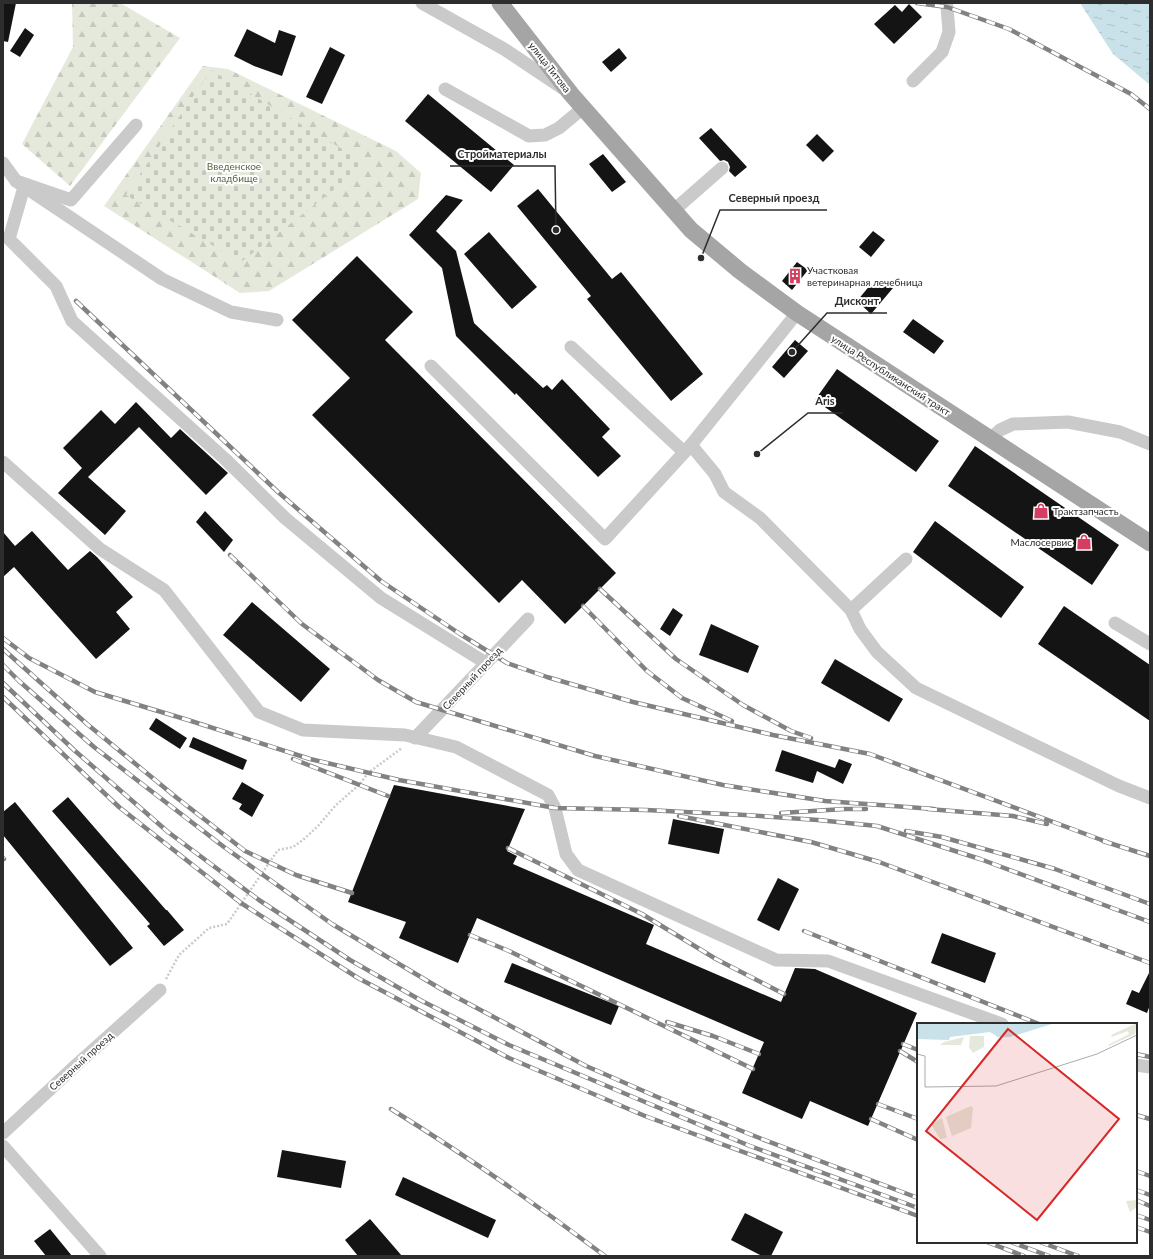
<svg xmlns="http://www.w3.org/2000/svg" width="1153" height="1259" viewBox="0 0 1153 1259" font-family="Lato,sans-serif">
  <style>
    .forest { fill: url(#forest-firs) }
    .cemetery { fill: url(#cemetery-stones) }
    .water { fill: url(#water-ripples) }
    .building { fill: #141414 }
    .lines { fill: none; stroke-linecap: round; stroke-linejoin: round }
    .path { stroke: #cacaca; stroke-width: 2.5; stroke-dasharray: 2 2; stroke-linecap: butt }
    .minor { stroke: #cacaca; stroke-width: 13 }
    .major { stroke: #a5a5a5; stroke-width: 17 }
    .rail-casing { stroke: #828282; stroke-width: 4.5 }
    .rail { stroke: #fff; stroke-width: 3; stroke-dasharray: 9; stroke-linecap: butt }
    .labels { text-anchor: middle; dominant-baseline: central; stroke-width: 4; stroke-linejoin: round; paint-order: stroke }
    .street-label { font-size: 10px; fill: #2d2d2d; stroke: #fff }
    .park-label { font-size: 10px; fill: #57653f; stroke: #fff }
    .poi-label { font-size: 10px; fill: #2d2d2d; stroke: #fff; text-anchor: start }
    .inset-road { fill: none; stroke: #ababab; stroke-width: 1 }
    .view { fill: #d62828; fill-opacity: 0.15; stroke: #d62828; stroke-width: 2 }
    .inset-edge { fill: none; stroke: #2d2d2d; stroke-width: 2 }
    .leader { fill: none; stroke: #2d2d2d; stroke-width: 1.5 }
    .callout-dot { fill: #2d2d2d; stroke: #fff; stroke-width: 1.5 }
    .callout-label { font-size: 11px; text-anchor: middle; font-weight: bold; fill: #2d2d2d; stroke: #fff; stroke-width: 4; stroke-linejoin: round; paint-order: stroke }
  </style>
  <defs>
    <pattern id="forest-firs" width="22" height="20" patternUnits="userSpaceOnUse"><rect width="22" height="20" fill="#e5e9dc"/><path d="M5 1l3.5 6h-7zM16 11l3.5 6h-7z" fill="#c5c8bd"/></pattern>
    <pattern id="cemetery-stones" width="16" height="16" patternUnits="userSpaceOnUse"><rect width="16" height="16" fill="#e5e9dc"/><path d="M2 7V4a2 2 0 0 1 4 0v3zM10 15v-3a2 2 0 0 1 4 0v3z" fill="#c5c8bd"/></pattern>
    <pattern id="water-ripples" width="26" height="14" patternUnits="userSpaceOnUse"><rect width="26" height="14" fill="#c9e1e8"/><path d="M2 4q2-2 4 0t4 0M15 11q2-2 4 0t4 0" fill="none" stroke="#adc1c7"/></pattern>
  </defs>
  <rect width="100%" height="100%" fill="#fff"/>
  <!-- forest -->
  <g class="forest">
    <path d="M72 3 122 4 180 38 70 186 22 144 73 47Z"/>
    <path d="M203 66 228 69 396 151 421 173 418 199 269 291 240 293 104 206Z"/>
  </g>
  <!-- cemetery -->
  <path class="cemetery" d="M211 70 367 164 241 262 126 195Z"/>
  <!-- water -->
  <path class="water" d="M1080 3H1150V85L1113 54Z"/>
  <!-- building -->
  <g class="building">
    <path d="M3 3H16L8 42 3 41Z"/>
    <path d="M909 4 922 17 894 44 874 24 895 5 902 12Z"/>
    <path d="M25 28 34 35 20 57 10 51Z"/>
    <path d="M247 29 275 43 279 30 296 36 282 76 254 66 234 56Z"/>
    <path d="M330 47 345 55 322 104 306 97Z"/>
    <path d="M619 48 627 58 611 72 602 62Z"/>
    <path d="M428 94 514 165 491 192 405 121Z"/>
    <path d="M711 128 747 167 735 177 729 171 730 167 728 162 724 160 720 161 699 138Z"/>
    <path d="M817 134 834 151 823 162 806 145Z"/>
    <path d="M603 154 626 182 612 192 589 164Z"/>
    <path d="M538 189 612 279 621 272 703 374 671 401 587 299 591 296 517 206Z"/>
    <path d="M446 195 463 200 436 231 456 251 474 323 543 388 547 385 552 390 562 379 610 429 602 437 621 456 598 477 516 393 515 395 456 336 442 268 409 235Z"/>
    <path d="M873 231 885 240 871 257 859 247Z"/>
    <path d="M489 232 537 287 512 309 464 254Z"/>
    <path d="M357 256 413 312 385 340 616 573 565 624 522 580 499 603 312 415 350 378 292 320Z"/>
    <path d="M797 262 808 270 792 290 782 281Z"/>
    <path d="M883 280 893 288 871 314 857 301 871 284 876 288Z"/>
    <path d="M913 319 944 341 934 354 903 332Z"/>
    <path d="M795 340 808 351 784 378 772 367Z"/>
    <path d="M837 369 939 441 916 472 815 400Z"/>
    <path d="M136 402 171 438 180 429 228 473 206 495 139 427 88 477 126 511 105 535 58 493 82 468 63 448 101 410 115 424Z"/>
    <path d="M975 446 1119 545 1092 585 948 486Z"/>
    <path d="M205 511 233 540 224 552 196 522Z"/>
    <path d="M935 521 1024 587 1001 618 913 552Z"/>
    <path d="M32 531 68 570 90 551 97 557 133 597 116 612 130 629 96 659 14 567 3 577V532L15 546Z"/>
    <path d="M252 602 330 669 301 702 223 635Z"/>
    <path d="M1064 606 1150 665V721L1038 644Z"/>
    <path d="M673 608 683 615 670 636 660 629Z"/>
    <path d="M711 624 759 646 748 673 699 655Z"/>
    <path d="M835 659 903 699 889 722 821 683Z"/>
    <path d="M156 718 187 738 180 749 149 729Z"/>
    <path d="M193 737 247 760 243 770 189 747Z"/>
    <path d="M782 750 835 768 839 759 852 764 843 784 817 771 813 783 775 771Z"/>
    <path d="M242 782 264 795 252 817 239 809 242 804 232 799Z"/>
    <path d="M394 785 525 809 507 851 517 856 513 864 654 925 646 944 781 1002 795 968 815 969 917 1013 868 1126 810 1101 802 1119 742 1093 764 1042 477 918 458 963 399 938 406 922 348 902Z"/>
    <path d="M68 797 166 910H167L184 930 164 946 147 926 150 924 52 811Z"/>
    <path d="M15 802 133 948 110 966 3 835V812Z"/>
    <path d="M673 819 724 829 719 854 668 844Z"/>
    <path d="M778 878 799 889 779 931 757 920Z"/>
    <path d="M942 933 996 953 985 983 931 963Z"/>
    <path d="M512 963 619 1006 611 1025 504 982Z"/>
    <path d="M1150 971V1005L1147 1013 1126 1004 1132 990 1139 993Z"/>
    <path d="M282 1150 346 1161 341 1188 277 1177Z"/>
    <path d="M403 1177 496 1220 488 1238 395 1195Z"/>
    <path d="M745 1213 783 1232 771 1256H762L731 1240Z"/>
    <path d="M370 1219 402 1256H358L345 1240Z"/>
    <path d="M50 1229 72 1256H46L34 1241Z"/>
  </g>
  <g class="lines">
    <!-- path -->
    <path class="path" d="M166 979 179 955 209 928 227 924 278 850 293 847 303 840 318 826 336 805 360 784 368 773 402 748"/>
    <!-- minor -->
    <g class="minor">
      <path d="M422 3 504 49 564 89"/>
      <path d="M913 81 942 52 949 32 947 7 945 3"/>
      <path d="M445 89 529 136 545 135 559 128 583 108"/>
      <path d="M3 163 16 181 71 200 136 125"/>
      <path d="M16 181 162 279 231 312 277 320"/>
      <path d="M24 187 9 239 56 286 72 321 225 459 285 518 381 598 486 663"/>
      <path d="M673 211 722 168"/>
      <path d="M571 347 684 452"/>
      <path d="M431 366 605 539 691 445 797 313"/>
      <path d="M990 439 1000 430 1013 424 1068 422 1120 432 1150 444"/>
      <path d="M691 445 715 474 724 492 760 518 851 610 906 559"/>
      <path d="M3 462 100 549 164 590 259 712 303 730 405 735 456 747 548 795 555 808 566 854 578 870 776 960 828 961 1002 1024"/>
      <path d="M851 610 860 629 877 652 916 688 1119 786 1150 798"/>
      <path d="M1115 623 1150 644"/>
      <path d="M415 738 528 619"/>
      <path d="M1136 1065 1150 1067"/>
      <path d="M3 1133 74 1067 160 990"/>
      <path d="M3 1146 100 1256"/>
    </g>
    <!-- major -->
    <path class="major" d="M500 3 571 94 691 230 740 271 797 313 1150 543"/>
    <defs>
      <g id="rail">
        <path d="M917 3 947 7 1009 29 1131 94 1150 109"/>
        <path d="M76 301 278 492 381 581 460 634 507 663 547 677 633 702 773 735 870 754 1107 842"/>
        <path d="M230 555 302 624 378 680 416 702 595 756 723 785 825 801 934 809"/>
        <path d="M600 589 676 659 743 705 791 731 811 738"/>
        <path d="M583 606 647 671 682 698 732 721"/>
        <path d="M3 638 29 658 95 692 188 720 310 759 399 780 555 808 646 810 745 815 818 820 877 826 980 859 1150 922"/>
        <path d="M3 649 87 724 177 798 245 851 296 875 352 893"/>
        <path d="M3 665 19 681 94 747 224 847 332 924 441 989 586 1066 662 1099 762 1139 918 1198"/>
        <path d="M3 683 74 750 168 832 259 900 350 960 422 1001 509 1045 750 1146 918 1208"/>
        <path d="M3 697 119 807 241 903 358 978 509 1058 645 1116 918 1216"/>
        <path d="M293 759 388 796"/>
        <path d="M928 809 1013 816 1047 824"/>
        <path d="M781 813 844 809H866"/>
        <path d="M679 816 811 842 879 862 1150 963"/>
        <path d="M906 831 942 837 1055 869 1150 904"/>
        <path d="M1103 841 1150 856"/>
        <path d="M508 848 642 914 716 959 784 994"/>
        <path d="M3 858 4 859"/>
        <path d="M804 931 1039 1024"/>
        <path d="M470 935 509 951 753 1069"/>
        <path d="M667 1022 713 1036 759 1054"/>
        <path d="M903 1044 918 1050"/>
        <path d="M900 1051 918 1062"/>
        <path d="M1136 1054 1150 1057"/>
        <path d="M878 1104 918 1119"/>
        <path d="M391 1109C465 1155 536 1204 605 1256"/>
        <path d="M1136 1115 1150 1119"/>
        <path d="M871 1119 918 1140"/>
        <path d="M1136 1171 1150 1176"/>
        <path d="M1136 1190 1150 1195"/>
        <path d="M1136 1200 1150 1206"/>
        <path d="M1136 1215 1150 1220"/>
        <path d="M1136 1227 1150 1232"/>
        <path d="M987 1242 1024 1256"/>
        <path d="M1011 1242 1049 1256"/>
        <path d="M1040 1242 1078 1256"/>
      </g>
    </defs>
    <!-- rail casing -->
    <use href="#rail" class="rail-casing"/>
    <!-- rail -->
    <use href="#rail" class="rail"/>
  </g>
  <!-- icons -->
  <defs>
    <symbol id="building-bare" viewBox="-9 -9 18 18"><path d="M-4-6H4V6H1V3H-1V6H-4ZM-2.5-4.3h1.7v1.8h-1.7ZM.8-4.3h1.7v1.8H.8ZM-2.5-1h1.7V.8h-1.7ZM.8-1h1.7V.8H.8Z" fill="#d53e62" stroke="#fff" stroke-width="2.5" paint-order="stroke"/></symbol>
    <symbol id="shop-bare" viewBox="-9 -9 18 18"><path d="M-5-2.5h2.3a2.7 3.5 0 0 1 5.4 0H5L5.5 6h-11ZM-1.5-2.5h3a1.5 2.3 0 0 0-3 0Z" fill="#d53e62" stroke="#fff" stroke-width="2.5" paint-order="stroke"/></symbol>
  </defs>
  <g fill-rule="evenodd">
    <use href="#building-bare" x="784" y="265" width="22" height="22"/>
    <use href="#shop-bare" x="1030" y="500" width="22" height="22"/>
    <use href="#shop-bare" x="1073" y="531" width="22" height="22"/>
  </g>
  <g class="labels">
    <!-- street labels -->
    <g class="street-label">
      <text transform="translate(550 67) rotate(52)">улица Титова</text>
      <text transform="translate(891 375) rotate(33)">улица Республиканский тракт</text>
      <text transform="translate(472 678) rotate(-47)">Северный проезд</text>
      <text transform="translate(81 1061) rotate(-42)">Северный проезд</text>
    </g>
    <!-- park labels -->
    <g class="park-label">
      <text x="234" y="166">Введенское<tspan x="234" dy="12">кладбище</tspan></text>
    </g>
    <!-- poi labels -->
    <g class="poi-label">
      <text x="807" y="270">Участковая<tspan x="807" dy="12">ветеринарная лечебница</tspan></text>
      <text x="1053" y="511">Трактзапчасть</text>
      <text x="1072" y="542" text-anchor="end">Маслосервис</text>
    </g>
  </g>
  <!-- overview -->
  <g transform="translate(917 1023)">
    <rect width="220" height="220" fill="#fff"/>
    <path d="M53 13H67V24L56 30 52 24ZM47 14 44 22H23L27 19Z" fill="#e5e9dc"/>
    <path d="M220 0 218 11 192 23 191 22 212 11 211 8 195 14 194 12ZM54 83 56 85 54 105 35 113 29 94ZM25 95 30 115 23 116 14 101ZM220 177V184L213 189 209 178Z" fill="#e5e9dc"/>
    <path d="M50 87 49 105 35 111 30 94Z" fill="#e5e9dc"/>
    <path d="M0 0H138L93 14H81L73 9 33 14 32 17 0 16Z" fill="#c9e1e8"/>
    <path class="inset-road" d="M0 31 8 33V64L79 63 180 31 220 12"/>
    <path class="view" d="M91 6 202 96 120 197 9 108Z"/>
    <rect width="220" height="220" class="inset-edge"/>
  </g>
  <!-- callouts -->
  <path class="leader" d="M556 230L555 166H450M701 258L720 210H827M792 352L827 313H887M757 454L808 413H843"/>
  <g class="callout-dot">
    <circle cx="556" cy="230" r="4"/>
    <circle cx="701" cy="258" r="4"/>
    <circle cx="792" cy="352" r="4"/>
    <circle cx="757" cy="454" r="4"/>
  </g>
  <g class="callout-label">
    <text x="502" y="158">Стройматериалы</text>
    <text x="774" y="202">Северный проезд</text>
    <text x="857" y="305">Дисконт</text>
    <text x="825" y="405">Aris</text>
  </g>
  <!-- border -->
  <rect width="1153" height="1259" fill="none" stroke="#2d2d2d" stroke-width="8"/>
</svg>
